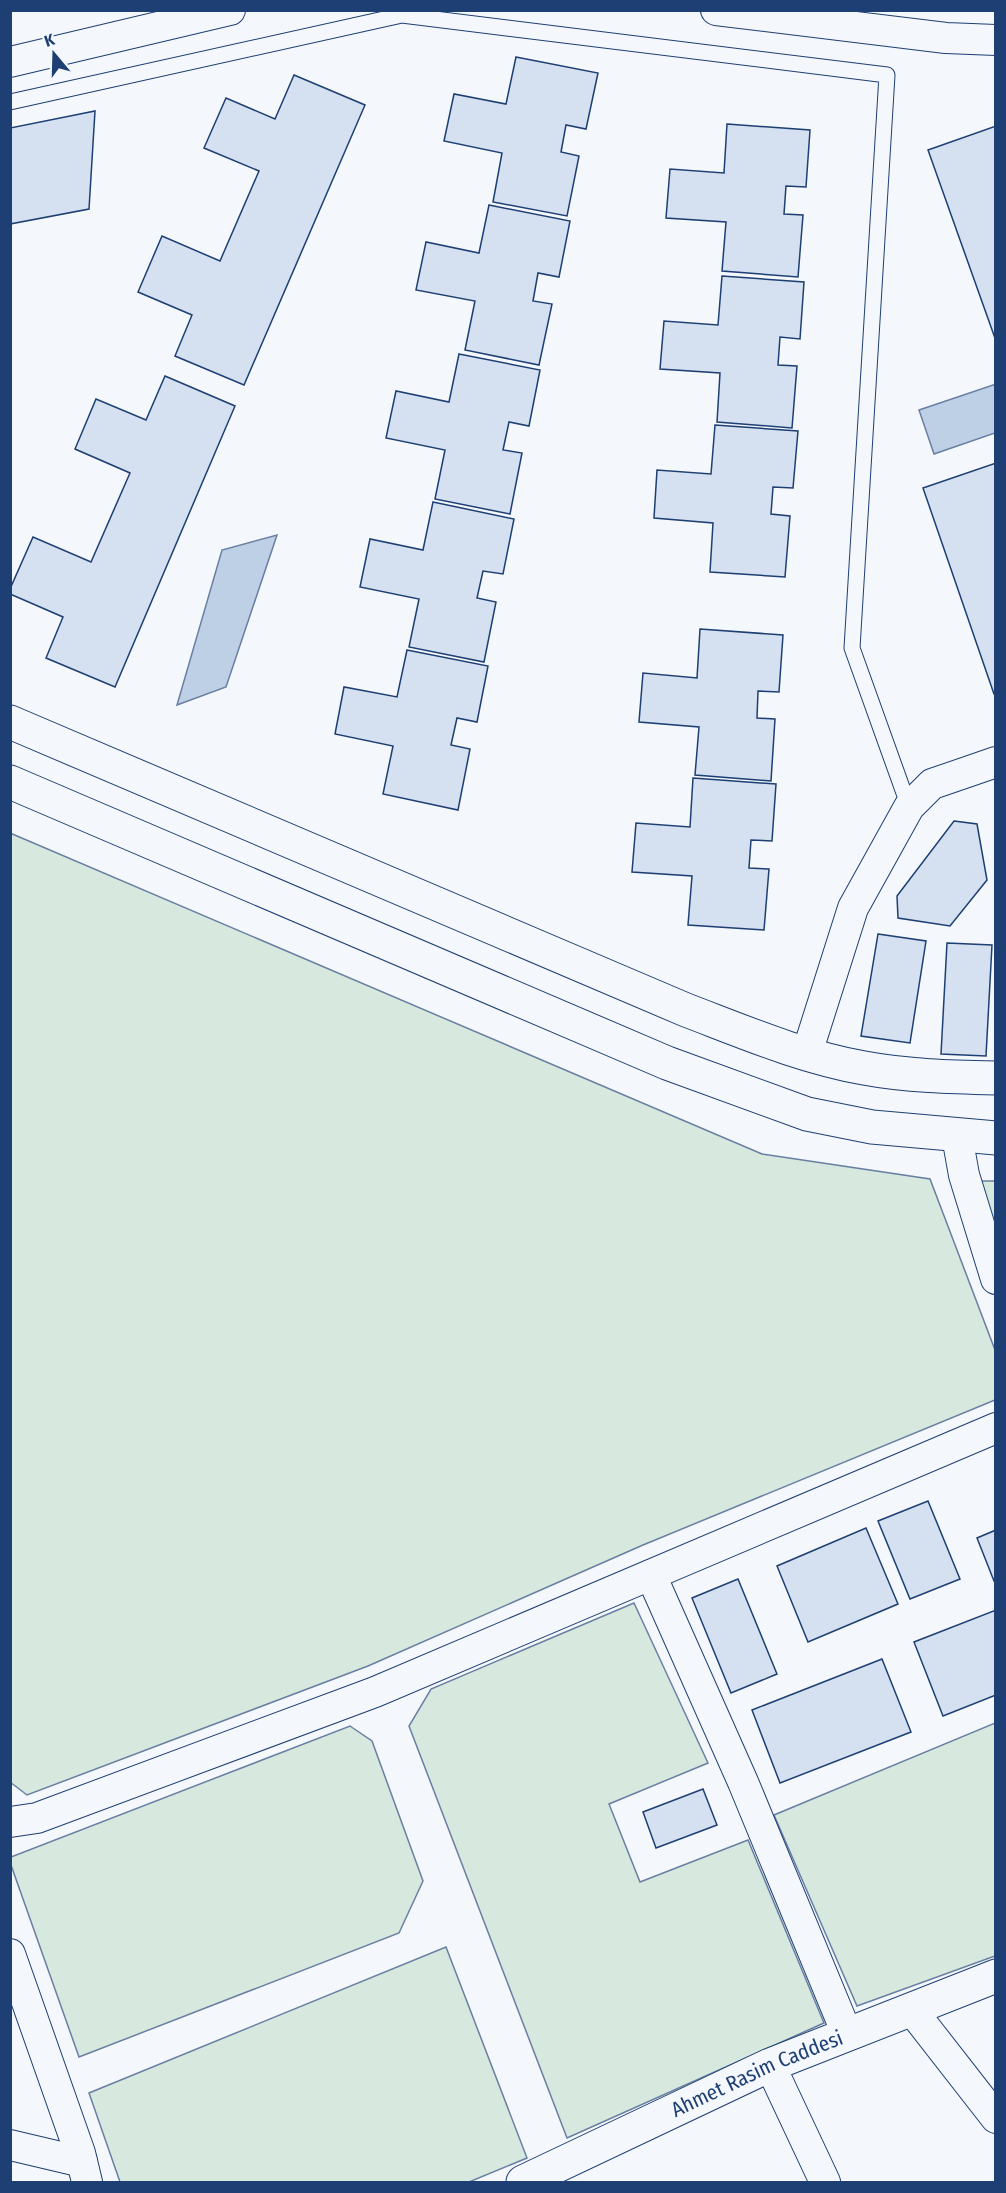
<svg xmlns="http://www.w3.org/2000/svg" width="1006" height="2193" viewBox="0 0 1006 2193" font-family="'Fira Sans Condensed',sans-serif">
  <style>
    .green { fill: #d7e8df; stroke: #687fa3; stroke-width: 1.5 }
    .water { fill: #bed0e5; stroke: #687fa3; stroke-width: 1.5 }
    .building { fill: #d5e0f0; stroke: #1d3f73; stroke-width: 1.5 }
    .lines { fill: none; stroke-linecap: round; stroke-linejoin: round }
    .service-casing { stroke: #1d3f73; stroke-width: 17 }
    .minor-casing { stroke: #1d3f73; stroke-width: 32 }
    .tertiary-casing { stroke: #1d3f73; stroke-width: 35 }
    .service { stroke: #f4f7fb; stroke-width: 15 }
    .minor { stroke: #f4f7fb; stroke-width: 30 }
    .tertiary { stroke: #f4f7fb; stroke-width: 33 }
    .labels { text-anchor: middle; dominant-baseline: central; stroke-width: 4.5; stroke-linejoin: round; paint-order: stroke }
    .street-label { font-size: 21px; fill: #1d3f73; stroke: #f4f7fb }
  </style>
  <rect width="100%" height="100%" fill="#f4f7fb"/>
  <!-- green -->
  <g class="green">
    <path d="M10 833 762 1154 930 1179 995 1350V1400L643 1545 368 1666 27 1795 10 1782Z"/>
    <path d="M977 1181H995V1263Z"/>
    <path d="M634 1603 708 1763 609 1804 640 1882 748 1840 824 2023 567 2138 409 1726 431 1689Z"/>
    <path d="M995 1723V1956L857 2006 774 1815Z"/>
    <path d="M350 1726 372 1741 423 1881 399 1933 79 2057 11 1865V1857Z"/>
    <path d="M446 1947 527 2158 469 2182H120L89 2093Z"/>
  </g>
  <!-- water -->
  <g class="water">
    <path d="M996 384 995 433 934 454 919 410Z"/>
    <path d="M277 535 226 687 177 705 222 550Z"/>
  </g>
  <!-- building -->
  <g class="building">
    <path d="M516 57 598 73 586 129 566 125 561 152 579 156 567 216 493 202 502 153 444 141 454 94 506 104Z"/>
    <path d="M294 75 365 105 244 385 175 356 192 315 138 292 162 236 220 261 259 171 204 148 226 98 275 119Z"/>
    <path d="M95 111 89 209 10 224V128Z"/>
    <path d="M727 124 810 130 806 187 786 186 784 214 803 215 798 277 722 271 726 222 666 218 670 169 724 173Z"/>
    <path d="M996 126V341L928 150Z"/>
    <path d="M489 205 570 221 559 277 538 273 533 301 552 304 539 365 465 350 475 301 416 290 426 242 479 253Z"/>
    <path d="M722 276 804 282 800 339 780 337 778 365 797 366 792 428 717 422 720 373 660 369 664 321 718 325Z"/>
    <path d="M459 354 540 370 529 426 509 422 503 450 522 453 510 514 435 499 445 450 386 438 396 391 449 402Z"/>
    <path d="M165 376 235 406 115 687 46 658 63 617 10 594V589L33 537 91 562 130 473 75 449 96 399 146 420Z"/>
    <path d="M715 425 798 431 793 488 773 487 771 514 790 516 785 577 710 572 713 523 654 518 657 470 711 474Z"/>
    <path d="M996 463V694H994L923 488Z"/>
    <path d="M433 502 514 519 503 574 483 571 477 598 496 602 484 662 409 647 419 599 360 587 370 539 423 550Z"/>
    <path d="M700 629 783 635 779 692 758 691 757 718 775 719 771 781 695 775 699 727 639 722 643 673 697 678Z"/>
    <path d="M407 650 488 666 477 722 457 718 451 745 470 749 458 810 383 794 393 746 335 734 344 687 397 697Z"/>
    <path d="M693 778 776 784 772 841 751 840 749 868 769 869 764 930 688 925 692 876 632 872 636 823 690 827Z"/>
    <path d="M954 821 977 824 987 880 950 926 898 918 897 896Z"/>
    <path d="M878 934 926 941 910 1043 861 1036Z"/>
    <path d="M947 943 992 945 986 1056 941 1054Z"/>
    <path d="M928 1501 960 1579 910 1599 878 1521Z"/>
    <path d="M866 1528 898 1604 808 1642 777 1566Z"/>
    <path d="M996 1530V1580L994 1581 977 1538Z"/>
    <path d="M738 1579 777 1674 731 1693 692 1598Z"/>
    <path d="M996 1610V1695L943 1716 914 1642Z"/>
    <path d="M882 1659 911 1732 780 1783 752 1710Z"/>
    <path d="M703 1789 717 1825 656 1848 643 1812Z"/>
  </g>
  <g class="lines">
    <defs>
      <path id="service" d="M10 102 402 15 887 75 852 648 909 807"/>
      <g id="minor">
        <path d="M716 10 946 38 996 40"/>
        <path d="M10 62 230 10"/>
        <path d="M807 1053 853 908 909 807 932 784 996 762"/>
        <path d="M957 1136 964 1175 996 1279"/>
        <path d="M651 1575 743 1782 847 2034"/>
        <path d="M10 1822 37 1818 375 1692 996 1428"/>
        <path d="M10 1954 80 2153 87 2182"/>
        <path d="M911 2009 996 2118"/>
        <path d="M770 2065 825 2182"/>
        <path d="M10 2145 82 2162"/>
      </g>
      <g id="tertiary">
        <path d="M10 722 686 1010C744 1032 802 1057 864 1068 907 1076 951 1077 996 1078"/>
        <path d="M10 782 667 1063 807 1114 872 1127 996 1138"/>
        <path id="s1" d="M523 2182 770 2065 996 1976"/>
      </g>
    </defs>
    <!-- service casing -->
    <use href="#service" class="service-casing"/>
    <!-- minor casing -->
    <use href="#minor" class="minor-casing"/>
    <!-- tertiary casing -->
    <use href="#tertiary" class="tertiary-casing"/>
    <!-- service -->
    <use href="#service" class="service"/>
    <!-- minor -->
    <use href="#minor" class="minor"/>
    <!-- tertiary -->
    <use href="#tertiary" class="tertiary"/>
  </g>
  <g class="labels">
    <!-- street labels -->
    <g class="street-label">
      <text stroke="none"><textPath href="#s1" startOffset="258">Ahmet Rasim Caddesi</textPath></text>
    </g>
  </g>
  <!-- border -->
  <rect width="1006" height="2193" fill="none" stroke="#1d3f73" stroke-width="24"/>
  <!-- north arrow -->
  <g transform="translate(54 54) rotate(341)" stroke="#f4f7fb" stroke-width="4.5" paint-order="stroke">
  <path d="M0-4.5L10 22L0 15L-10 22Z" fill="#1d3f73"/>
  <text y="-9" font-size="16" font-weight="bold" text-anchor="middle" fill="#1d3f73">K</text>
  </g>
</svg>
